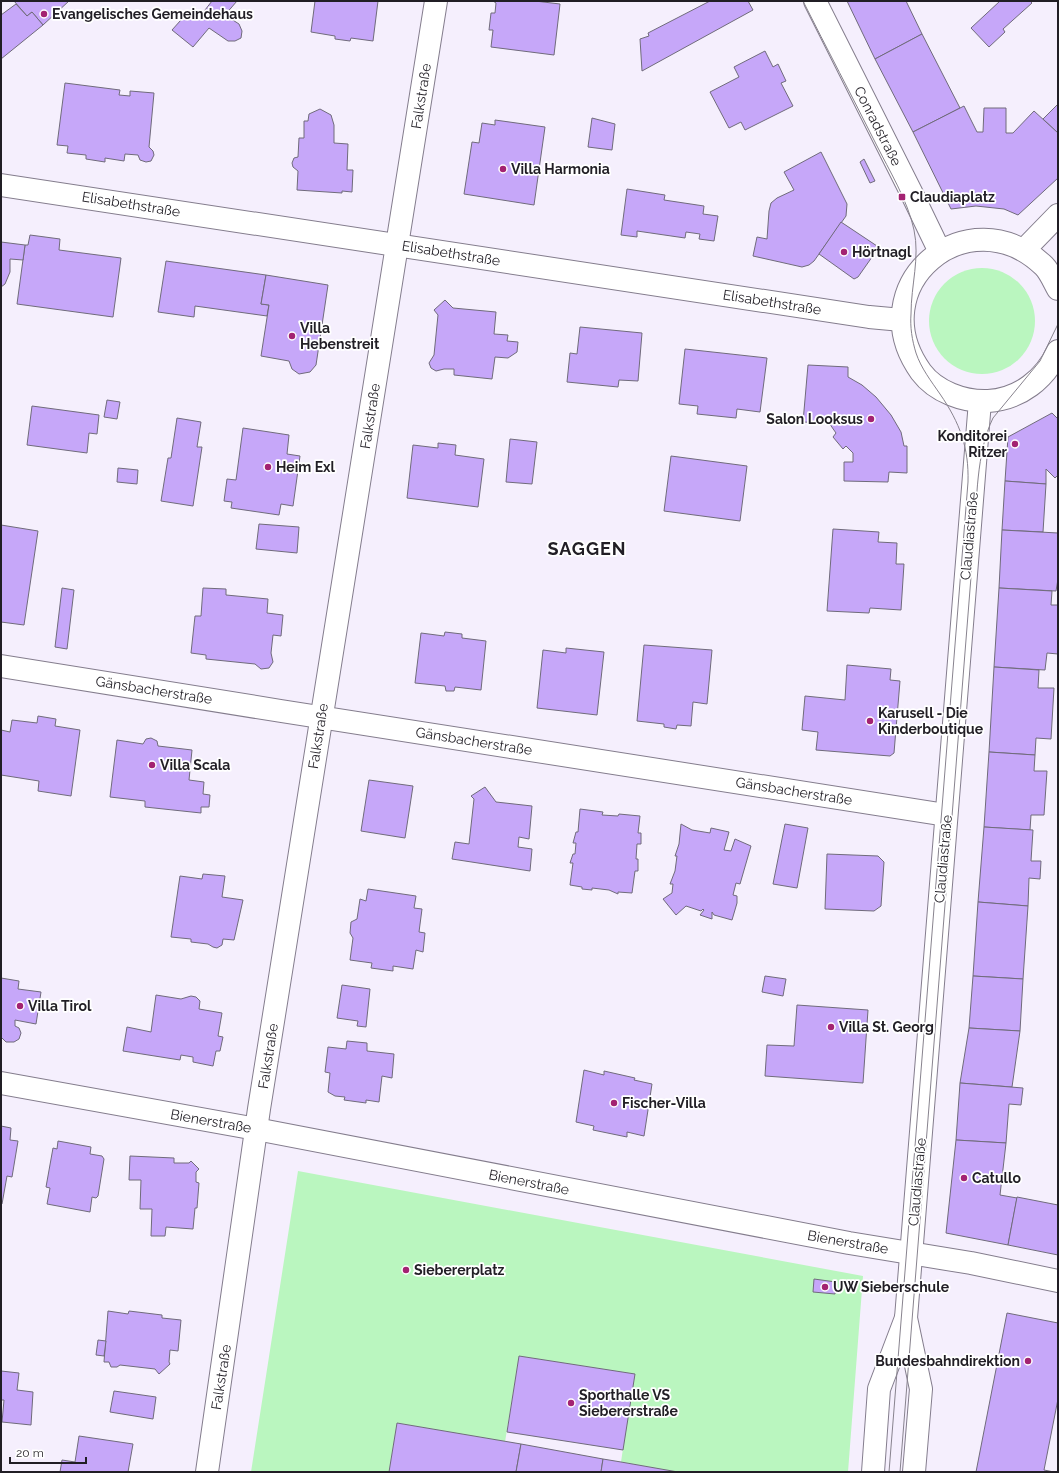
<svg xmlns="http://www.w3.org/2000/svg" width="1059" height="1473" viewBox="0 0 1059 1473" font-family="Raleway,sans-serif">
  <style>
    .green { fill: #baf6bf }
    .building { fill: #c6a7f9; stroke: #706b7b }
    .lines { fill: none; stroke-linecap: round; stroke-linejoin: round }
    .minor-casing { stroke: #847d8d; stroke-width: 24 }
    .tertiary-casing { stroke: #847d8d; stroke-width: 24 }
    .minor { stroke: #fff; stroke-width: 22 }
    .tertiary { stroke: #fff; stroke-width: 22 }
    .tram { stroke: #88838e; stroke-width: 1 }
    .poi-dot { fill: #a32272; stroke: #fff; stroke-width: 1.5 }
    .labels { text-anchor: middle; dominant-baseline: central; stroke-width: 3.5; stroke-linejoin: round; paint-order: stroke }
    .poi-label { font-size: 14px; font-weight: bold; fill: #211e25; stroke: #fff; text-anchor: start }
    .street-label { font-size: 14px; fill: #211e25; stroke: #fff }
    .district-label { font-size: 18px; font-weight: bold; letter-spacing: 1px; fill: #211e25; stroke: #fff }
  </style>
  <rect width="100%" height="100%" fill="#f5effd"/>
  <!-- green -->
  <g class="green">
    <circle cx="982" cy="321" r="53"/>
    <path d="M298 1171 863 1276 848 1472H678L621 1462 634 1374 519 1356 505 1442 397 1423 389 1472H251Z"/>
  </g>
  <!-- building -->
  <g class="building">
    <path d="M14 1H69L43 25 32 12 27 16Z"/>
    <path d="M212 1H237L225 15 239 24 242 31 241 38 235 41H228L209 28 193 47 172 30 189 11 198 19Z"/>
    <path d="M315 1H378L373 41 351 38 350 41 335 39V36L311 32Z"/>
    <path d="M493 1H535L560 4 554 55 491 47 493 30H489L491 13H495L496 3Z"/>
    <path d="M710 1H748L753 10 642 71 640 39 649 36 648 33Z"/>
    <path d="M847 1H906L922 34 875 59Z"/>
    <path d="M1000 1H1030L1032 3 1003 29 1005 32 989 47 971 28Z"/>
    <path d="M16 4 27 16 32 12 43 25 1 59V15Z"/>
    <path d="M922 34 960 108 913 132 875 59Z"/>
    <path d="M765 51 773 67 778 64 786 81 781 83 793 106 745 130 741 122 729 128 710 92 739 77 734 67Z"/>
    <path d="M65 83 120 90 119 95 130 96V91L154 93 149 147 153 151 154 155 151 161 146 162 140 160 138 155 125 154 124 161 105 158V162L86 159V155L67 153 68 146 57 145Z"/>
    <path d="M1058 104V133L1043 119Z"/>
    <path d="M964 106 977 132H983L984 108H1006V133H1013L1034 111 1058 133V178L1018 215 1004 209 976 206 951 209 913 132Z"/>
    <path d="M320 109 331 115 334 125V143L348 144 347 170H353L352 192 342 191V193L297 190 298 171 293 167 292 163 294 158 298 157 299 138H304V121H308L309 114Z"/>
    <path d="M592 118 615 124 612 150 588 147Z"/>
    <path d="M495 120 545 127 534 205 464 194 472 142 479 143 482 123 495 125Z"/>
    <path d="M821 152 847 204 846 216 814 261 809 265 802 267 753 256 757 237 767 239 769 211 771 203 777 198 794 190 784 172Z"/>
    <path d="M864 159 875 181 870 183 860 162Z"/>
    <path d="M627 189 665 195 664 200 704 206 703 214 718 216 714 241 699 239 700 234 686 232 685 238 637 231V237L621 235Z"/>
    <path d="M841 222 877 246V250L858 277 854 279 819 254Z"/>
    <path d="M30 235 60 239 59 250 121 258 113 317 17 304 25 245H28Z"/>
    <path d="M1 242 25 245 23 260 10 259V272L5 284 1 287Z"/>
    <path d="M166 261 266 275 261 304 269 305 267 316 195 306 194 317 158 312Z"/>
    <path d="M266 275 328 285 316 365 310 372 299 374 292 369 289 361 261 356 269 305 261 304Z"/>
    <path d="M445 300 453 308 496 312 494 334 508 335 507 341 518 342 517 352 508 358 495 357 492 379 454 375V369H444L436 371 431 368 429 363 434 355 438 315 434 310Z"/>
    <path d="M580 327 642 333 638 381 619 380 618 387 567 382 570 353 577 354Z"/>
    <path d="M685 349 767 358 760 412 737 409 736 418 697 414 698 406 679 404Z"/>
    <path d="M808 365 848 367V377L862 385 876 397 891 415 901 432 904 446H907V473L889 472 888 482 844 481V462H853V453L846 446 843 449 833 437 836 433 829 423 803 422Z"/>
    <path d="M107 400 120 402 117 419 104 417Z"/>
    <path d="M32 406 99 415 97 434 89 433 87 453 27 445Z"/>
    <path d="M1052 413 1058 419V475L1055 478 1046 469V484L1005 481 1008 437Z"/>
    <path d="M177 418 201 422 197 447H202L193 506 161 501 168 458H171Z"/>
    <path d="M243 428 289 435 287 454 300 456 293 506 281 504 279 515 231 508 232 502 224 501 227 479 236 480Z"/>
    <path d="M510 439 537 442 532 484 506 482Z"/>
    <path d="M438 443 456 445 455 455 484 459 478 507 407 498 413 445 438 448Z"/>
    <path d="M671 456 747 466 740 521 664 511Z"/>
    <path d="M118 468 138 470 137 484 117 482Z"/>
    <path d="M1005 481 1046 484 1043 532 1002 530Z"/>
    <path d="M259 524 299 527 297 553 256 549Z"/>
    <path d="M1 525 38 531 24 625 1 622Z"/>
    <path d="M833 529 879 532 878 542 897 543 896 564H904L901 610 870 608 869 613 827 611Z"/>
    <path d="M1002 530 1058 533V579L1056 591 999 588Z"/>
    <path d="M62 588 74 590 67 649 55 647Z"/>
    <path d="M203 588 226 589V595L268 599 267 613 283 615 281 636 273 635 271 653 273 662 269 668 261 669 255 664 206 659V655L191 653 195 616H201Z"/>
    <path d="M999 588 1052 591 1051 605H1058V654L1047 653 1045 670 994 667Z"/>
    <path d="M445 632 462 634V638L486 641 481 690 455 687 454 691H446L445 686 415 683 421 633 444 636Z"/>
    <path d="M644 645 712 650 707 704 693 702 691 726 677 725 676 729 664 727V724L637 721Z"/>
    <path d="M566 648 604 652 597 715 537 708 543 650 566 653Z"/>
    <path d="M847 665 891 669 890 680 900 681 894 753 890 756 816 750 818 732 802 730 805 696 845 700Z"/>
    <path d="M994 667 1039 670 1038 688H1054L1051 739 1036 738 1035 755 989 752Z"/>
    <path d="M38 716 56 719 55 726 80 730 71 796 38 791 39 781 1 775V730L10 732 12 720 37 723Z"/>
    <path d="M151 738 157 741 158 746 192 750 189 780 204 782 203 794 210 795 209 807H201V813L145 807V801L110 797 117 740 143 744 146 739Z"/>
    <path d="M989 752 1035 755 1034 771H1047L1044 815H1031L1030 830 984 827Z"/>
    <path d="M369 780 413 786 405 838 361 831Z"/>
    <path d="M485 787 496 802 532 806 529 839 519 837 518 847 532 849 530 871 452 859 455 842 469 844 474 799 471 796Z"/>
    <path d="M580 809 603 812 602 815 618 816 619 814 640 816 638 833H641V844H637L636 859H638V871H635L632 893 618 892V894L609 890 592 888V890L582 889V887L570 885 573 863H570L573 854H575L576 843H573L576 832H578Z"/>
    <path d="M681 824 692 830 710 833 711 828 729 832 724 850 731 851 735 839 751 846 740 884 736 883 733 895 737 896V903L732 920 714 915 712 912V919L700 915 704 910 703 909 701 911 686 906 676 915 663 899 672 893 673 884H670L675 871 677 856H675L679 844Z"/>
    <path d="M785 824 808 828 797 888 773 884Z"/>
    <path d="M984 827 1033 830 1031 861H1041L1040 879 1029 878 1028 906 978 902Z"/>
    <path d="M827 854 878 856 884 862 881 906 874 911 825 909Z"/>
    <path d="M203 874 225 876 222 897 243 900 234 940 223 939 222 945 217 948 213 947 208 944 191 942V939L171 937 180 876 202 879Z"/>
    <path d="M368 889 416 896 414 908 422 909 419 932 425 933 423 952 416 950 413 969 393 966V971L371 968 372 963 350 960 353 938 350 933 351 922 357 919 360 899 366 901Z"/>
    <path d="M978 902 1028 906 1023 979 973 976Z"/>
    <path d="M765 976 786 979 783 996 762 992Z"/>
    <path d="M973 976 1023 979 1020 1031 969 1028Z"/>
    <path d="M1 978 19 981 18 989 41 992 36 1024 15 1020V1026L19 1028 21 1033 19 1039 14 1042H6L1 1037Z"/>
    <path d="M342 985 370 989 366 1027 357 1026 358 1021 337 1018Z"/>
    <path d="M156 995 181 999 191 996 196 997 200 1001 199 1009 222 1013 218 1036 223 1037 220 1051H216L213 1066 193 1062V1057L181 1055 180 1060 123 1051 127 1027 151 1032Z"/>
    <path d="M797 1005 868 1010 863 1083 765 1076 767 1045 794 1046Z"/>
    <path d="M969 1028 1020 1031 1012 1087 960 1083Z"/>
    <path d="M347 1041 367 1043V1051L394 1054 392 1078 382 1076 379 1102 366 1100V1103L344 1100 345 1097 335 1096 328 1092 330 1073 325 1072 328 1047 346 1049Z"/>
    <path d="M584 1070 604 1075V1071L635 1078 634 1080 652 1084 644 1136 627 1132V1137L593 1130 594 1126 576 1122Z"/>
    <path d="M960 1083 1023 1088 1021 1105 1009 1104 1006 1143 956 1140Z"/>
    <path d="M1 1126 11 1128 10 1140 18 1141 12 1177 7 1176 2 1204 1 1203Z"/>
    <path d="M956 1140 1006 1143 1000 1195 1017 1198 1008 1245 946 1233Z"/>
    <path d="M58 1141 91 1147 90 1154 102 1156 104 1159 98 1196 96 1198 92 1197 90 1212 47 1204 50 1188 46 1187 53 1148 57 1149Z"/>
    <path d="M130 1156 174 1158V1163H189L191 1161 199 1169 196 1172V1182L199 1183 197 1208H195L193 1229 166 1227 165 1236H151L152 1209H140L141 1180H129Z"/>
    <path d="M1017 1197 1058 1205V1255L1008 1245Z"/>
    <path d="M814 1279 836 1282 835 1294 813 1292Z"/>
    <path d="M108 1311 128 1314 129 1311 162 1315V1318L181 1320 178 1351 170 1350 169 1362 170 1364 159 1374 155 1369 120 1365 117 1367H111L109 1362H104Z"/>
    <path d="M1007 1313 1058 1323V1399L1044 1470 1054 1472H976Z"/>
    <path d="M98 1340 106 1341 104 1356 96 1355Z"/>
    <path d="M519 1356 635 1374 623 1450 507 1432Z"/>
    <path d="M1 1371 19 1373 17 1390 33 1392 31 1425 2 1422 4 1400H1Z"/>
    <path d="M114 1391 156 1397 153 1419 110 1412Z"/>
    <path d="M397 1423 521 1444 516 1472H389Z"/>
    <path d="M79 1436 133 1444 128 1472H60L62 1460 75 1462Z"/>
    <path d="M521 1444 603 1459 601 1472H516Z"/>
    <path d="M603 1459 621 1462 678 1472H601Z"/>
  </g>
  <g class="lines">
    <defs>
      <g id="minor">
        <path d="M815 1 911 192 940 252"/>
        <path d="M1 185 869 317 902 320"/>
        <path d="M1024 250 1058 215"/>
        <path d="M1058 289C1054 282 1050 272 1044 266 968 193 859 286 921 372 936 392 964 402 988 401 1020 399 1045 379 1058 351"/>
        <path d="M1 666 281 711 946 815"/>
        <path d="M207 1472C225 1351 241 1230 259 1109 316 739 379 371 436 1"/>
        <path d="M873 1472 879 1389 906 1318"/>
        <path d="M914 1472 921 1389 906 1318 980 401"/>
      </g>
      <path id="tertiary" d="M1 1083 256 1129 849 1243 971 1263 1058 1281"/>
    </defs>
    <!-- minor casing -->
    <use href="#minor" class="minor-casing"/>
    <!-- tertiary casing -->
    <use href="#tertiary" class="tertiary-casing"/>
    <!-- minor -->
    <use href="#minor" class="minor"/>
    <!-- tertiary -->
    <use href="#tertiary" class="tertiary"/>
    <!-- tram -->
    <g class="tram">
      <path d="M803 1C827 49 852 96 876 144 889 170 908 201 914 230 920 258 911 285 911 314 910 327 912 340 916 353 921 368 931 381 940 394 960 423 969 448 968 482L889 1472"/>
      <path d="M900 1472 974 539C977 500 976 453 993 418L1040 361 1058 324"/>
    </g>
  </g>
  <!-- markers -->
  <g class="poi-dot">
    <circle cx="44" cy="14" r="4"/>
    <circle cx="503" cy="169" r="4"/>
    <rect x="898" y="193" width="8" height="8" rx="2"/>
    <circle cx="844" cy="252" r="4"/>
    <circle cx="292" cy="336" r="4"/>
    <circle cx="871" cy="419" r="4"/>
    <circle cx="1015" cy="444" r="4"/>
    <circle cx="268" cy="467" r="4"/>
    <circle cx="870" cy="721" r="4"/>
    <circle cx="152" cy="765" r="4"/>
    <circle cx="20" cy="1006" r="4"/>
    <circle cx="831" cy="1027" r="4"/>
    <circle cx="614" cy="1103" r="4"/>
    <circle cx="964" cy="1178" r="4"/>
    <circle cx="406" cy="1270" r="4"/>
    <circle cx="825" cy="1287" r="4"/>
    <circle cx="1028" cy="1361" r="4"/>
    <circle cx="571" cy="1403" r="4"/>
  </g>
  <g class="labels">
    <!-- poi labels -->
    <g class="poi-label">
      <text x="52" y="14">Evangelisches Gemeindehaus</text>
      <text x="511" y="169">Villa Harmonia</text>
      <text x="910" y="197">Claudiaplatz</text>
      <text x="852" y="252">Hörtnagl</text>
      <text x="300" y="328">Villa<tspan x="300" dy="16">Hebenstreit</tspan></text>
      <text x="863" y="419" text-anchor="end">Salon Looksus</text>
      <text x="1007" y="436" text-anchor="end">Konditorei<tspan x="1007" dy="16">Ritzer</tspan></text>
      <text x="276" y="467">Heim Exl</text>
      <text x="878" y="713">Karusell - Die<tspan x="878" dy="16">Kinderboutique</tspan></text>
      <text x="160" y="765">Villa Scala</text>
      <text x="28" y="1006">Villa Tirol</text>
      <text x="839" y="1027">Villa St. Georg</text>
      <text x="622" y="1103">Fischer-Villa</text>
      <text x="972" y="1178">Catullo</text>
      <text x="414" y="1270">Siebererplatz</text>
      <text x="833" y="1287">UW Sieberschule</text>
      <text x="1020" y="1361" text-anchor="end">Bundesbahndirektion</text>
      <text x="579" y="1395">Sporthalle VS<tspan x="579" dy="16">Siebererstraße</tspan></text>
    </g>
    <!-- street labels -->
    <g class="street-label">
      <text transform="translate(421 96) rotate(-81)">Falkstraße</text>
      <text transform="translate(878 126) rotate(63)">Conradstraße</text>
      <text transform="translate(131 204) rotate(9)">Elisabethstraße</text>
      <text transform="translate(451 253) rotate(9)">Elisabethstraße</text>
      <text transform="translate(772 302) rotate(9)">Elisabethstraße</text>
      <text transform="translate(370 416) rotate(-81)">Falkstraße</text>
      <text transform="translate(969 536) rotate(-85)">Claudiastraße</text>
      <text transform="translate(154 690) rotate(9)">Gänsbacherstraße</text>
      <text transform="translate(318 736) rotate(-81)">Falkstraße</text>
      <text transform="translate(474 741) rotate(9)">Gänsbacherstraße</text>
      <text transform="translate(794 791) rotate(9)">Gänsbacherstraße</text>
      <text transform="translate(943 859) rotate(-85)">Claudiastraße</text>
      <text transform="translate(268 1056) rotate(-81)">Falkstraße</text>
      <text transform="translate(211 1121) rotate(10)">Bienerstraße</text>
      <text transform="translate(529 1182) rotate(11)">Bienerstraße</text>
      <text transform="translate(917 1182) rotate(-85)">Claudiastraße</text>
      <text transform="translate(848 1242) rotate(10)">Bienerstraße</text>
      <text transform="translate(221 1377) rotate(-81)">Falkstraße</text>
    </g>
    <!-- district labels -->
    <g class="district-label">
      <text x="587" y="548">SAGGEN</text>
    </g>
  </g>
  <!-- border -->
  <rect width="1059" height="1473" fill="none" stroke="#211e25" stroke-width="4"/>
  <!-- scale -->
  <path d="M10 1457v6h76v-6" fill="none" stroke="#211e25" stroke-width="2"/>
  <text x="16" y="1457" font-size="12" fill="#211e25" stroke="#ffffff" stroke-width="3" paint-order="stroke">20 m</text>
</svg>
